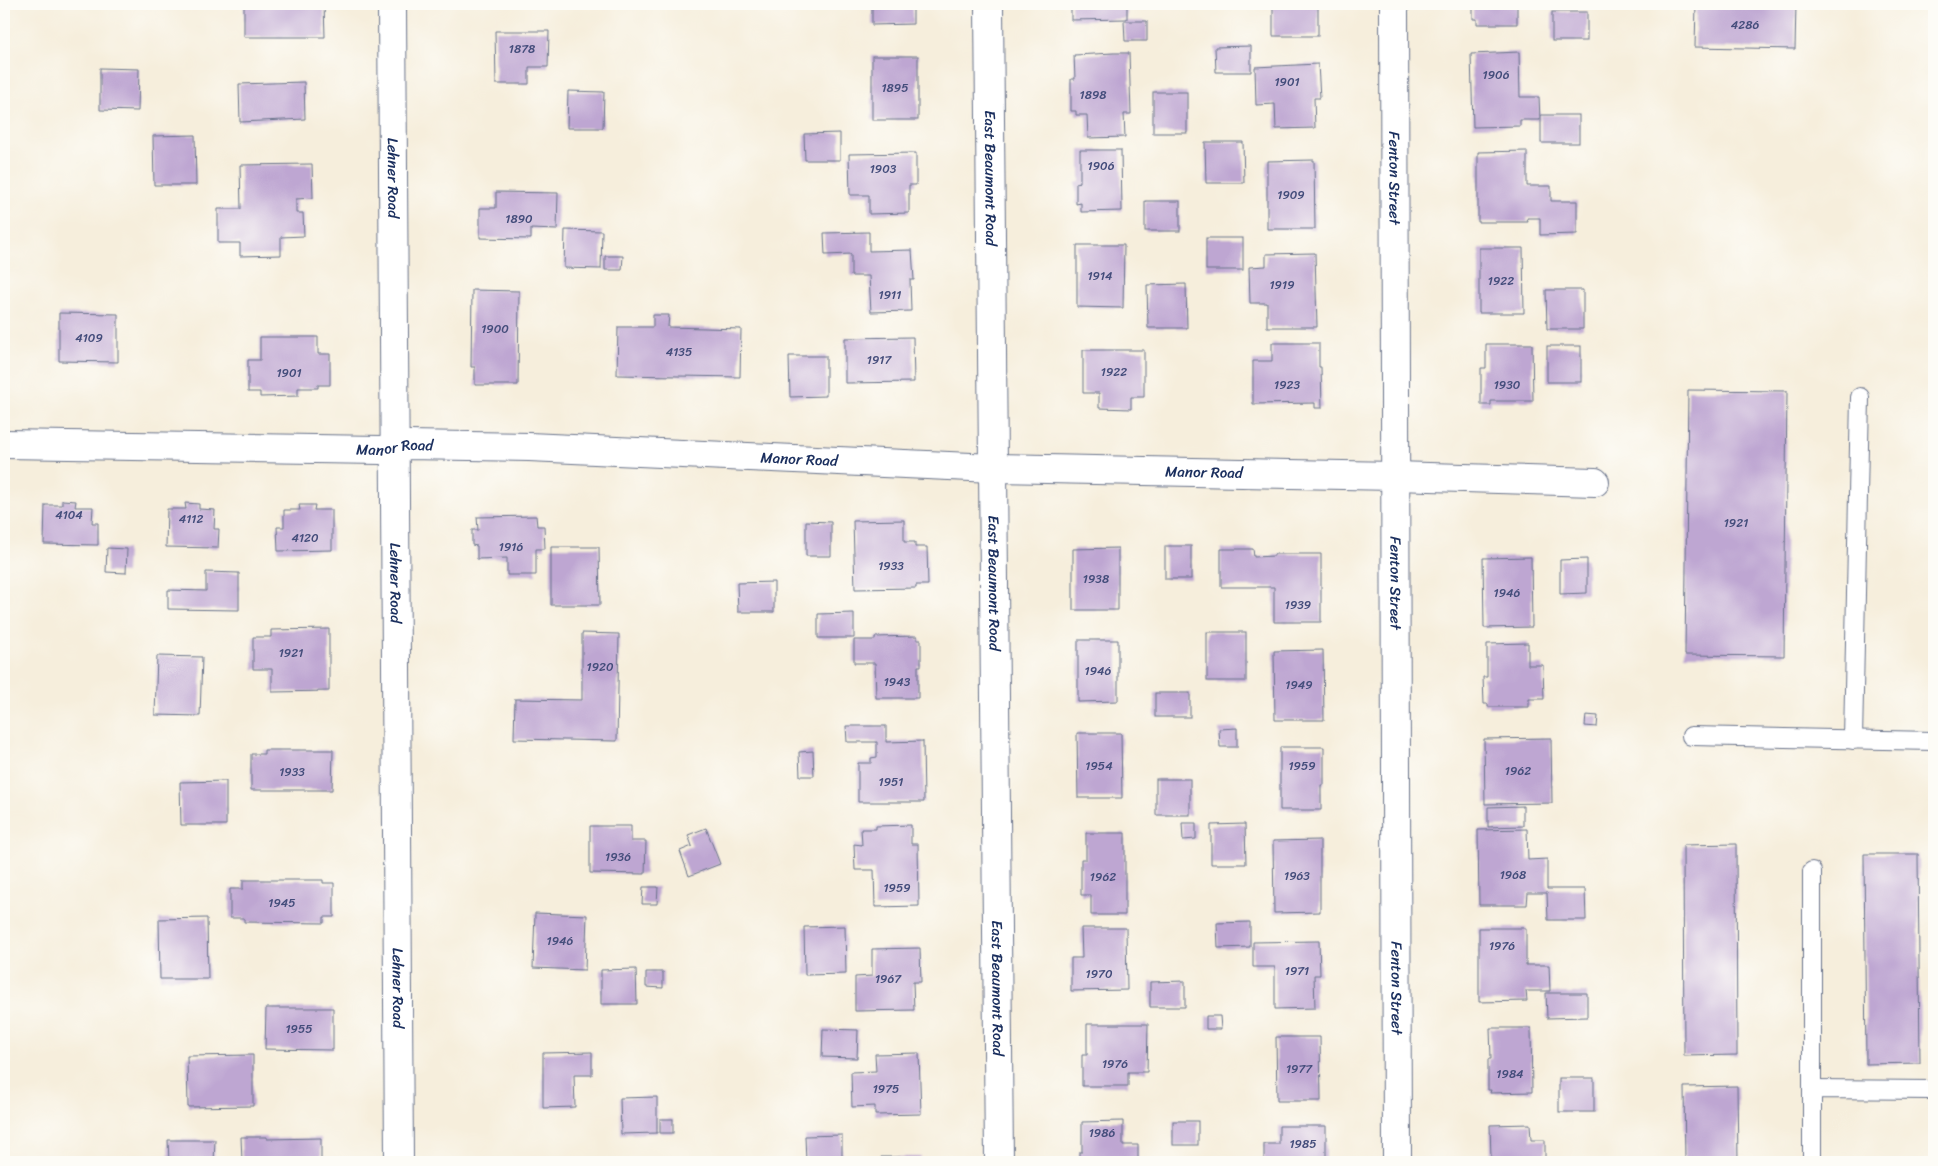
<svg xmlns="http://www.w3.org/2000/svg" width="1938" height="1166" viewBox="0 0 1938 1166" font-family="Sriracha,sans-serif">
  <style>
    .building { fill: #bea6d2 }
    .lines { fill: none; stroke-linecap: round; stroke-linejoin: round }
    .service-casing { stroke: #68728a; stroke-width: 20 }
    .minor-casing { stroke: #68728a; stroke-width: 30 }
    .service { stroke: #fff; stroke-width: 18 }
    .minor { stroke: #fff; stroke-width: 28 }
    .labels { text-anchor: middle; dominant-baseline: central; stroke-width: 5; stroke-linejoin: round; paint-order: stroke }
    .number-label { font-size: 12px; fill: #444d7b }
    .street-label { font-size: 15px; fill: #1b2f5e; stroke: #fdfcf7 }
  </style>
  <rect width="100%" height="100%" fill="#fdfcf7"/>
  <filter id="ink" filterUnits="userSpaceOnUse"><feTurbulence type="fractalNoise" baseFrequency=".02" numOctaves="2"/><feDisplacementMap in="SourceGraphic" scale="10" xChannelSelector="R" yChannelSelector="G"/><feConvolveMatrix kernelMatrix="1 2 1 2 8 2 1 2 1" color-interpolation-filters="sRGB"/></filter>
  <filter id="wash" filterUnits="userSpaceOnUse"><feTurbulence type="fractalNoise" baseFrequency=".0096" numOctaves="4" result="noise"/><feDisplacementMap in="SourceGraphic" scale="20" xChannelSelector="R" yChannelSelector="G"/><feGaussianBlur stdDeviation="1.12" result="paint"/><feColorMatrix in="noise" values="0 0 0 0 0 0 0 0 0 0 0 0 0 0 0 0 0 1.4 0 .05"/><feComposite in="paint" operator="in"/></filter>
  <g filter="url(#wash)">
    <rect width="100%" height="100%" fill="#f6eedc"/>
    <g id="blocks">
      <!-- building -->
      <g class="building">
        <path d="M244 4H324L325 37H244Z"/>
        <path d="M872 4H913V24L872 25Z"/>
        <path d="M1071 4H1127V19L1071 20Z"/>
        <rect x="1273" y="4" width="45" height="32"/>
        <path d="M1473 4H1517V24H1477V19H1473Z"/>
        <path d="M1696 4H1796L1795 49 1695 47Z"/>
        <rect x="1552" y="12" width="35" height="29"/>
        <path d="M1124 21H1147V41H1125Z"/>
        <path d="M495 31H549L548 67H529V84H496Z"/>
        <path d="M1251 46V72H1216L1215 47Z"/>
        <path d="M1519 52 1520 97H1539L1540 120H1520V126L1473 127 1471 54Z"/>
        <path d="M1114 53H1129L1131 114H1124L1125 137 1088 138 1087 115H1076V111H1071V79H1075L1074 55Z"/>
        <rect x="872" y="56" width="46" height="64"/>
        <path d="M1318 64 1320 98H1314L1315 128 1276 129 1275 104 1256 105 1255 67Z"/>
        <path d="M100 68 139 69 138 111 100 110Z"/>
        <path d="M304 82 305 119 240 122 239 84Z"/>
        <path d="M568 91 604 92 603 128H567Z"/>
        <rect x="1153" y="92" width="34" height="41"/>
        <rect x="1541" y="115" width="38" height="28"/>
        <path d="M840 133V160H805L804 134Z"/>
        <path d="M195 135 196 185H154L153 136Z"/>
        <path d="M1205 142H1243L1244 183H1206Z"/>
        <path d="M1080 150H1121L1122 211 1081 212V203L1076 204V183L1080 182Z"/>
        <path d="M1527 151V186H1551V201H1577V234L1540 235V218H1527L1528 222H1478V152Z"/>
        <path d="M916 153V185H909V213L869 214V195H850L849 154Z"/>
        <path d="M1314 160 1315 229H1267V161Z"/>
        <path d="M312 164 313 198 296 199V213H303L304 236 281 237V255L240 256V243H218V209H241L240 165Z"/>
        <path d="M496 192 558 193 557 230 531 229V239L480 238V208H496Z"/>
        <rect x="1145" y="201" width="35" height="30"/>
        <path d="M565 230 602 231 601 269 564 268Z"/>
        <path d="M869 232V251L912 250 914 280H910L911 311 871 312 869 276H851V254L825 255 824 233Z"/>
        <rect x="1206" y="238" width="37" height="32"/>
        <path d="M1077 245H1124L1123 308 1077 307Z"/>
        <path d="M1479 248H1523L1524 313H1479Z"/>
        <path d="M1315 253 1317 327H1267V303H1250L1249 267 1266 266V254Z"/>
        <path d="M605 256H623L622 270H605Z"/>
        <path d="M1186 284 1187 328H1148L1147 285Z"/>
        <path d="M472 290 519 291 518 385H475V367H471Z"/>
        <path d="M1546 290H1583V329H1547Z"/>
        <path d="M59 313 118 314V362L59 361Z"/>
        <path d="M653 315H669L668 327 741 329 740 377 617 375 618 327H653Z"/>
        <path d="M260 337H318V354H330V385H318V388H298V396L260 397V392H248V360H260Z"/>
        <path d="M913 337 914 382 845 383V338Z"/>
        <path d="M1272 343H1319V367H1321L1322 408H1315V403L1253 404V361H1272Z"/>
        <path d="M1486 344H1532L1533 401H1491V405H1481V368H1486Z"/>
        <rect x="1547" y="346" width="34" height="36"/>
        <path d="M1083 350H1144V397H1131V409L1099 408V393H1083Z"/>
        <path d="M789 356H826V396L790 397Z"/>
        <path d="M1688 390 1787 391 1784 656 1685 655Z"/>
        <path d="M62 500 76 501 75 507H93L92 523H98V545L44 544 45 505H62Z"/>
        <path d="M185 503 199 504V509L215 510 214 529H219L218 548 166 547 167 509H186Z"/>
        <path d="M299 505H315L314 510H332V550L278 551 277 527H284V510H300Z"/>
        <path d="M536 516 537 526H544L545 549H536V575H507V558L477 559V546L472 545V530H478L477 517Z"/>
        <path d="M904 520V542H915V547H927L928 585H916V588L855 589 853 521Z"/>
        <path d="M806 521 831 522V556H806Z"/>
        <rect x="1165" y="546" width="26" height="33"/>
        <path d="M551 547H599L600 605H551Z"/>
        <path d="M107 548 127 549 126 573 106 572Z"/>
        <path d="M1118 548V610H1073V549Z"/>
        <path d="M1221 549H1253L1254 557 1274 556V554H1321V622H1274V587H1221Z"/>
        <path d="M1531 557 1532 627 1484 628 1483 558Z"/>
        <path d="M1587 559V593L1560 594V560Z"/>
        <path d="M206 572 239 573V610L168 609V590L206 591Z"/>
        <path d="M774 582V612H738L737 583Z"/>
        <path d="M854 613V638H818V614Z"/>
        <path d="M329 629V691L272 692V669H253V637H271V630Z"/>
        <rect x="1207" y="632" width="39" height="49"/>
        <path d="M582 633 619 634 617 741 514 739 515 699 582 700Z"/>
        <path d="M917 636V640H921V666H918V698H876L875 663H854V640H875V637Z"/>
        <path d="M1078 640H1118V701L1078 702Z"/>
        <path d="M1528 643V665H1543L1544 699H1529V707H1488V704H1484L1483 677H1487V644Z"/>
        <path d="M1323 650 1324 720H1275L1274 651Z"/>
        <path d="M157 656 202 657 200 716 155 715Z"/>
        <rect x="1155" y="693" width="35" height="24"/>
        <path d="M1586 715 1598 716 1597 727 1585 726Z"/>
        <path d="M846 726H886V742L923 741 924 802H858V763H871V758L877 757V742H847Z"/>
        <path d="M1237 728V747H1220L1219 729Z"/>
        <path d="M1077 733H1121L1122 798H1078Z"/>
        <path d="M1551 738 1552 803 1485 804 1484 739Z"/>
        <path d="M1280 747H1324V785H1321V810H1280Z"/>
        <path d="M264 750H333L332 790H251V754H264Z"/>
        <path d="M813 751 814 776H800L799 752Z"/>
        <rect x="1156" y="779" width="34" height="36"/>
        <path d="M226 781V825H181L180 782Z"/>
        <path d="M1523 806V826L1488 827V807Z"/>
        <path d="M1182 823H1196V839L1183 840Z"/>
        <path d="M1245 824 1246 864H1211V825Z"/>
        <path d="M911 825V844H918L919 906 875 907 874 870H855L854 844 862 845 861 829H876V826Z"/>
        <path d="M590 826H631V841H646L645 874 590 873Z"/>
        <path d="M706 828 720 864 689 876 680 851 692 846 688 835Z"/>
        <path d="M1527 829 1528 860 1547 859V889H1585L1586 920H1548L1547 893H1528L1527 905H1479L1478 830Z"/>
        <path d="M1086 833H1125V915H1091V895H1081V859H1086Z"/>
        <path d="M1320 840V912L1274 913 1273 841Z"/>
        <path d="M1736 844 1737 1055 1684 1056 1683 845Z"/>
        <path d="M1864 854H1918L1920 1063 1866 1064Z"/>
        <path d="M243 880H323V883H334V917H324V923L244 922V918H230V889H243Z"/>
        <path d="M643 887H658L657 904H642Z"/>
        <path d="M535 913 587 915 585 970 533 968Z"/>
        <path d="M207 918 208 979H160L159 919Z"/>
        <path d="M1250 922V947L1218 948 1217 923Z"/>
        <path d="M845 926 846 974 805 975 804 927Z"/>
        <path d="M1081 928H1126L1127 990 1071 991V958H1082Z"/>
        <path d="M1479 928H1526V965H1549L1550 991H1526L1527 1001 1479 1002Z"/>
        <path d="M1319 941 1320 975H1314L1315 1008 1275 1009V967H1253V942Z"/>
        <path d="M920 948 921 982H913L914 1010 855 1011V977L872 976V949Z"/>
        <path d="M636 969 637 1004H601V970Z"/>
        <path d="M646 972H663V988L646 987Z"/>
        <path d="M1185 981V1007H1150V982Z"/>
        <path d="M1546 993H1587V1017L1547 1018Z"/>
        <path d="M266 1008H333V1050L265 1049Z"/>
        <path d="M1206 1016H1220L1221 1029H1206Z"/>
        <path d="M1087 1024H1148L1147 1072H1128V1086H1082V1055H1087Z"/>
        <path d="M1490 1028H1531L1532 1092 1490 1093 1491 1090H1488V1059H1491Z"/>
        <path d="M823 1029 858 1030 857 1058 822 1057Z"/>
        <path d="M1276 1037H1320L1321 1101H1277Z"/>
        <path d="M592 1052V1075H574L575 1107 543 1108V1053Z"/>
        <path d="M919 1053 921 1114 875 1115V1106L852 1107 851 1072 876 1071 875 1054Z"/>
        <path d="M253 1055V1106L188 1107 187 1056Z"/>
        <rect x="1559" y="1078" width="35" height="34"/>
        <path d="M1737 1086 1738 1162H1685L1684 1087Z"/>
        <path d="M657 1097V1133L621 1134 620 1098Z"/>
        <rect x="660" y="1119" width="13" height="14"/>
        <path d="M1123 1121V1145H1138V1162H1079V1152H1082V1122Z"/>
        <rect x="1173" y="1121" width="25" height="24"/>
        <path d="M1530 1124 1531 1140H1545V1162H1488V1158H1491L1490 1125Z"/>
        <path d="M1279 1126H1326V1162H1264V1144H1279Z"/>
        <path d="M842 1135V1162H806L805 1136Z"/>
        <path d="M241 1137H267V1139L321 1138V1162H242Z"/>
        <path d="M168 1140H215L214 1162H169Z"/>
        <path d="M881 1157H921L920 1160H926V1162H881Z"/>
        <path d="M644 1160V1162H605V1161Z"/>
      </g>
    </g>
  </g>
  <g filter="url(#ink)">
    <use href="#blocks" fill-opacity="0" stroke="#68728a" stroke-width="1"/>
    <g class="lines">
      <defs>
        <g id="service">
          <path d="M1691 736 1934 741"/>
          <path d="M1853 740 1860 397"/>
          <path d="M1812 871V1089"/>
          <path d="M1812 1162V1089L1934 1090"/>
        </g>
        <g id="minor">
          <path id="s1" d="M392 4 399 1162"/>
          <path id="s2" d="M989 4 999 1162"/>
          <path id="s3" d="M1394 4 1397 1162"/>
          <path id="s4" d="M4 444 381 450 407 445 529 447 993 468 1395 476 1595 482"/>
        </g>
      </defs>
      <!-- service casing -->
      <use href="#service" class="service-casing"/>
      <!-- minor casing -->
      <use href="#minor" class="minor-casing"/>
      <!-- service -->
      <use href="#service" class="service"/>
      <!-- minor -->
      <use href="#minor" class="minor"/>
    </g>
  </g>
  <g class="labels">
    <!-- number labels -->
    <g class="number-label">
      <text x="1745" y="25">4286</text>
      <text x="522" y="49">1878</text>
      <text x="1496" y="75">1906</text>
      <text x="1287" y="82">1901</text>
      <text x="895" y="88">1895</text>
      <text x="1093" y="95">1898</text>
      <text x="1101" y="166">1906</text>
      <text x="883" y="169">1903</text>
      <text x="1291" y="195">1909</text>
      <text x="519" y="219">1890</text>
      <text x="1100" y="276">1914</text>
      <text x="1501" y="281">1922</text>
      <text x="1282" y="285">1919</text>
      <text x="890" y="295">1911</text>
      <text x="495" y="329">1900</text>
      <text x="89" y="338">4109</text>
      <text x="679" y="352">4135</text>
      <text x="879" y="360">1917</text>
      <text x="1114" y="372">1922</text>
      <text x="289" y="373">1901</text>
      <text x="1287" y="385">1923</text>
      <text x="1507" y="385">1930</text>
      <text x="69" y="515">4104</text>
      <text x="191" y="519">4112</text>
      <text x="1736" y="523">1921</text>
      <text x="305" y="538">4120</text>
      <text x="511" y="547">1916</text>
      <text x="891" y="566">1933</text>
      <text x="1096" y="579">1938</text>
      <text x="1507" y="593">1946</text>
      <text x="1298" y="605">1939</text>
      <text x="291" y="653">1921</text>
      <text x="600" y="667">1920</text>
      <text x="1098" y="671">1946</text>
      <text x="897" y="682">1943</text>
      <text x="1299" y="685">1949</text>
      <text x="1099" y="766">1954</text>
      <text x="1302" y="766">1959</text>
      <text x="1518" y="771">1962</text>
      <text x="292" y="772">1933</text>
      <text x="891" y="782">1951</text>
      <text x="618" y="857">1936</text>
      <text x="1513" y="875">1968</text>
      <text x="1297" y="876">1963</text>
      <text x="1103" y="877">1962</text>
      <text x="897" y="888">1959</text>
      <text x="282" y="903">1945</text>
      <text x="560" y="941">1946</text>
      <text x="1502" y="946">1976</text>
      <text x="1297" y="971">1971</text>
      <text x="1099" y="974">1970</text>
      <text x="888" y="979">1967</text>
      <text x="299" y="1029">1955</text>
      <text x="1115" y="1064">1976</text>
      <text x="1299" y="1069">1977</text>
      <text x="1510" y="1074">1984</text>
      <text x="886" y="1089">1975</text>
      <text x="1102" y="1133">1986</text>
      <text x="1303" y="1144">1985</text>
    </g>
    <!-- street labels -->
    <g class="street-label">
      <text stroke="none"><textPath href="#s1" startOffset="174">Lehner Road</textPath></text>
      <text stroke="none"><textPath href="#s2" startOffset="174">East Beaumont Road</textPath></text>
      <text stroke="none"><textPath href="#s3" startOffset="174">Fenton Street</textPath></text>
      <text stroke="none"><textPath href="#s4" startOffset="391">Manor Road</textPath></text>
      <text stroke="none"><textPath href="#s4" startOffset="796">Manor Road</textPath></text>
      <text stroke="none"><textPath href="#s4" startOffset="1201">Manor Road</textPath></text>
      <text stroke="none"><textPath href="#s1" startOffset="579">Lehner Road</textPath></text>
      <text stroke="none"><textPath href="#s2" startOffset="579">East Beaumont Road</textPath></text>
      <text stroke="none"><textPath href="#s3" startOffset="579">Fenton Street</textPath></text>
      <text stroke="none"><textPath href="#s1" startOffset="984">Lehner Road</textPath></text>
      <text stroke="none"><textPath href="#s2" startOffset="984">East Beaumont Road</textPath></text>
      <text stroke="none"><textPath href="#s3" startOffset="984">Fenton Street</textPath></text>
    </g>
  </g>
  <!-- margin -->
  <rect width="1938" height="1166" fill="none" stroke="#fdfcf7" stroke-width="20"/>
</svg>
